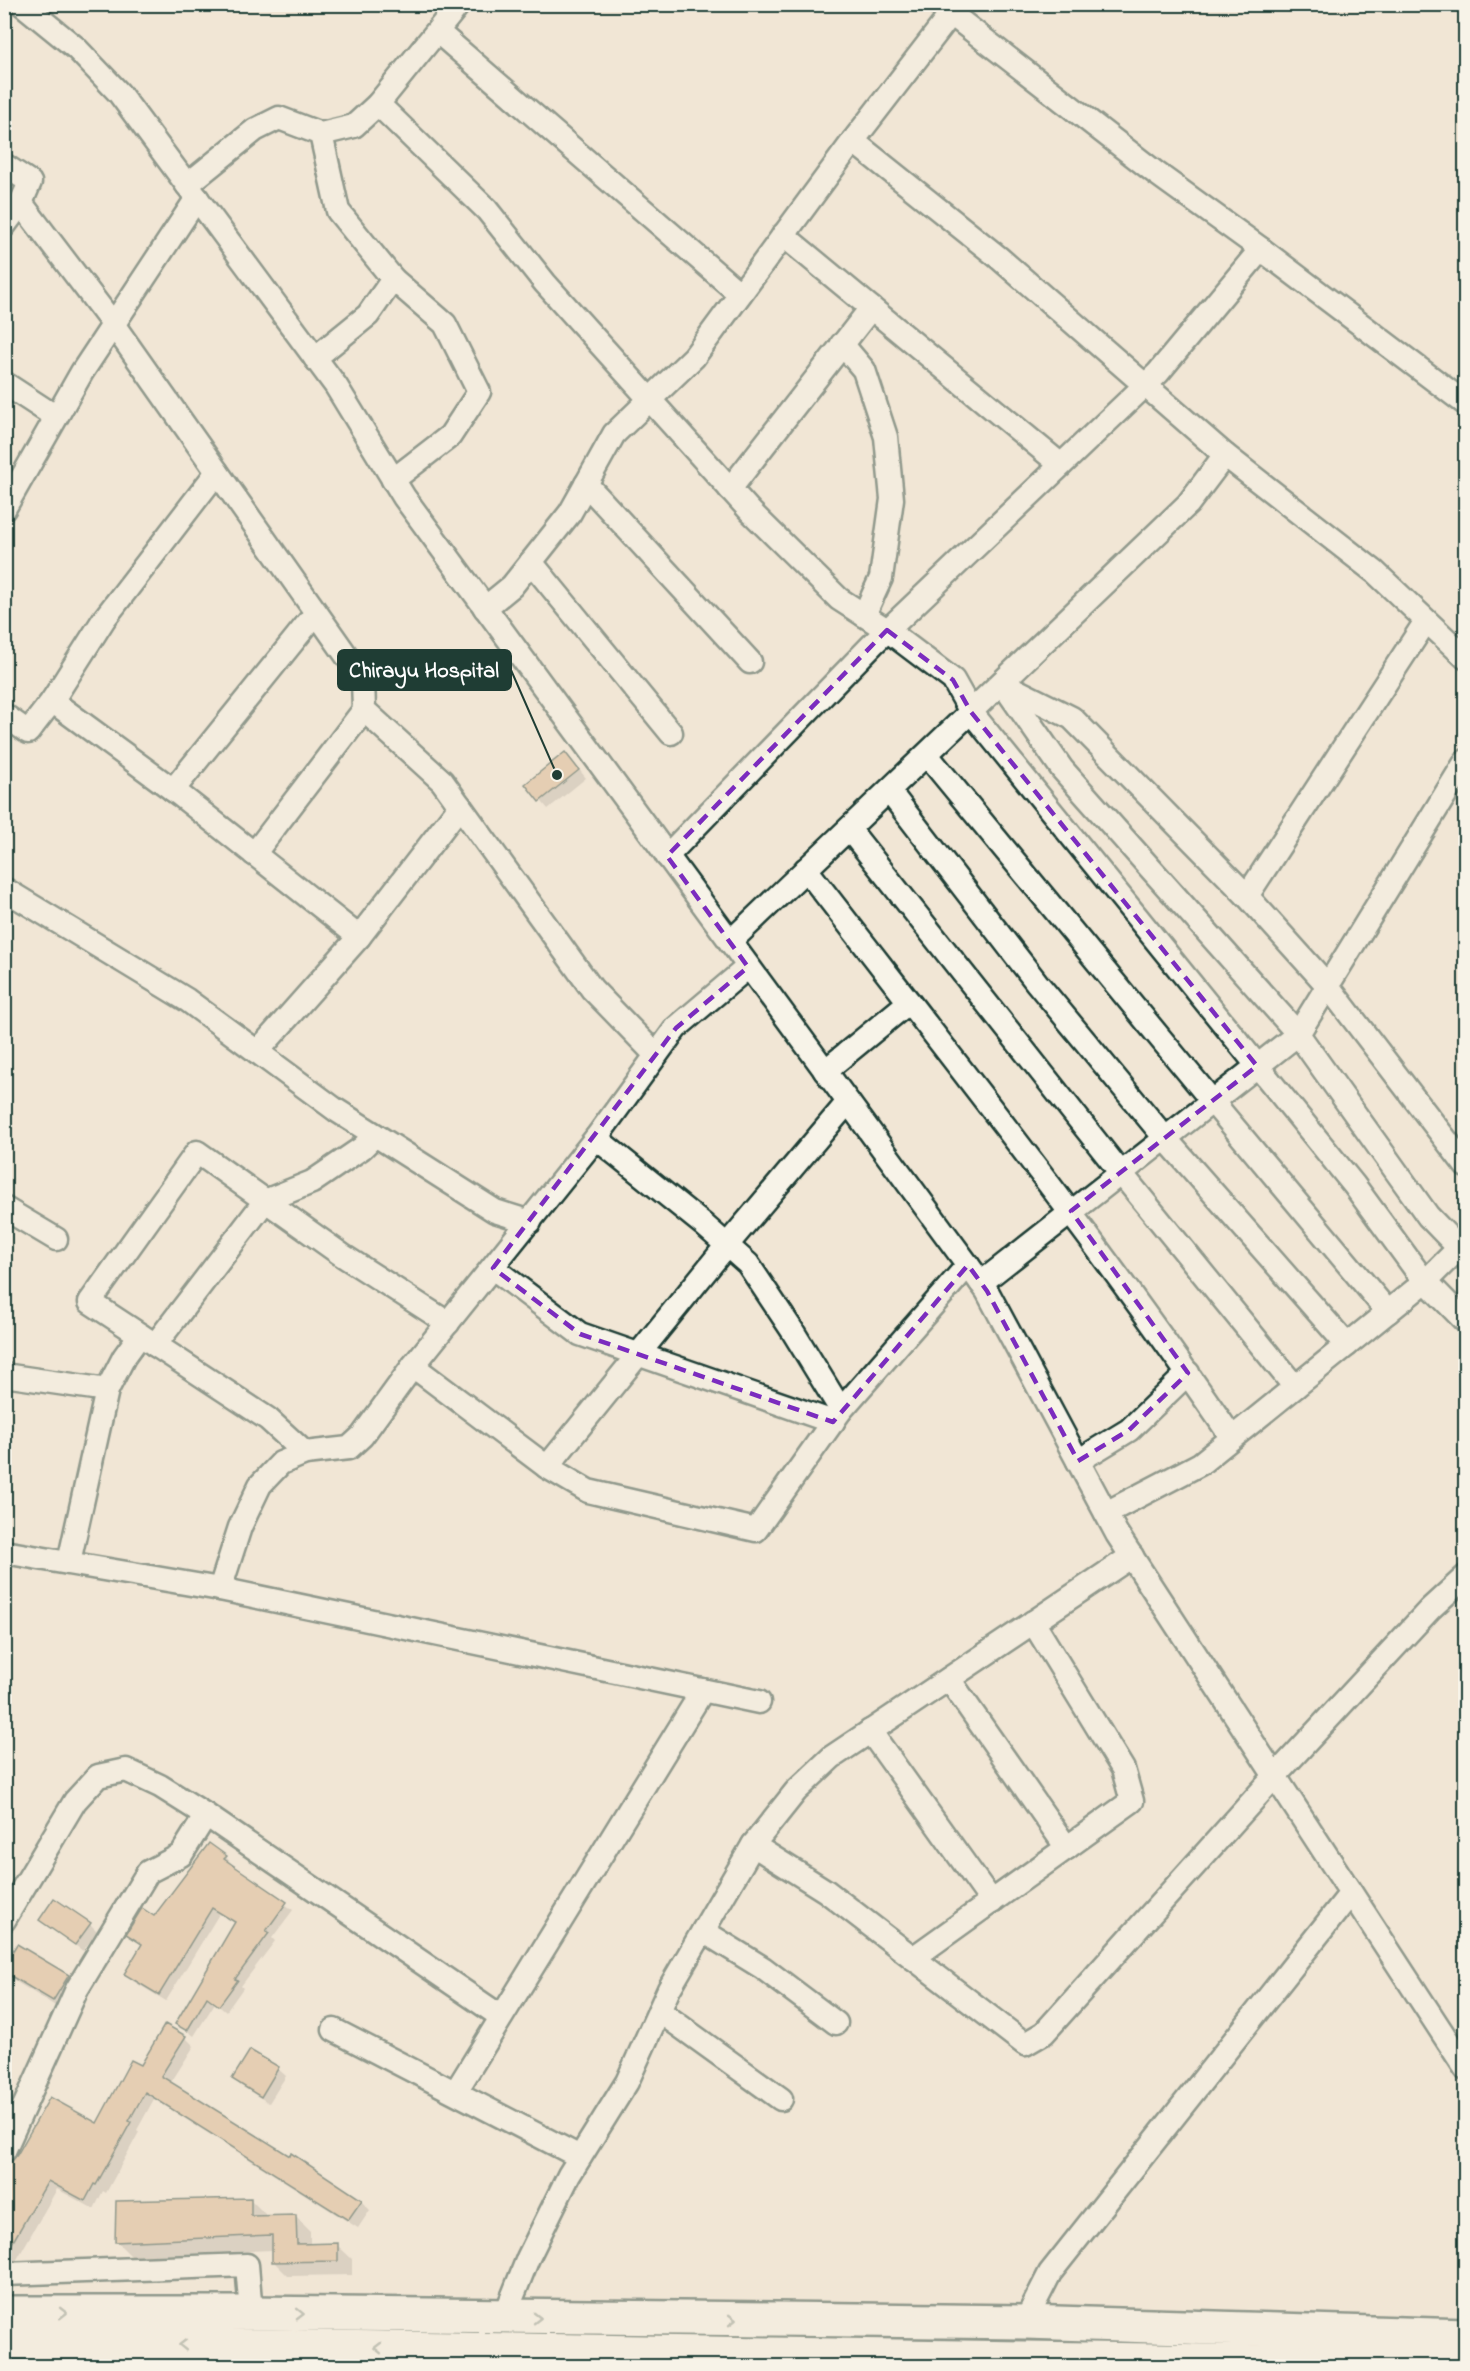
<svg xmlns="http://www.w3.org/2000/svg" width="1470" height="2371" viewBox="0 0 1470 2371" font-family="'Indie Flower',sans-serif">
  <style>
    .shadow { fill: #0003 }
    .building { fill: #d8b28a; stroke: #1f3d34; stroke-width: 1.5 }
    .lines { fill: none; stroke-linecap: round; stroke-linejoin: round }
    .minor-casing { stroke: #1f3d34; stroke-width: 27 }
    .highway-casing { stroke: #1f3d34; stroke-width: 38 }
    .minor { stroke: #f7f3e8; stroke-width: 22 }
    .highway { stroke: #f7f3e8; stroke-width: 33 }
    .oneway { stroke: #8b988e }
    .marked { fill: none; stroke: #7b2cbf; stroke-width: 4.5; stroke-dasharray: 12 8; stroke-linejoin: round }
    .leader { fill: none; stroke: #1f3d34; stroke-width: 2 }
    .callout-dot { fill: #1f3d34; stroke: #f7f3e8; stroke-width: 2 }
    .callout { fill: #1f3d34; stroke: #1f3d34; stroke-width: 2 }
    .callout-label { font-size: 22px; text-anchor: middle; font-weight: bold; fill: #fff }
  </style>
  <rect width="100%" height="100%" fill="#f1e6d5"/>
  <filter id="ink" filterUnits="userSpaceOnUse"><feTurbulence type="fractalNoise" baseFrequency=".0167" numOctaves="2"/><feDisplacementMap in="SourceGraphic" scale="12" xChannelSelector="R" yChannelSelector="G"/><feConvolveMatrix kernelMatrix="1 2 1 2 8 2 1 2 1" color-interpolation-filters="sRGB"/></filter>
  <g filter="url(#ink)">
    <!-- shadow -->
    <g class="shadow">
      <path d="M572 761 586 778 548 809 527 784Z"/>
      <path d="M226 1857 232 1864 231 1865 293 1910 272 1938 275 1941 241 1986 243 1988 226 2012 215 2003 194 2036 177 2023 236 1924 219 1914 166 2001 133 1981 126 1974 143 1946 128 1934 154 1918Z"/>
      <path d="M41 1920 90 1924 97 1931 83 1951Z"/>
      <path d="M4 1971 68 1976 79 1988 65 2012 15 1981Z"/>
      <path d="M185 2037 194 2046 170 2084 361 2201 370 2210 358 2228 154 2099 137 2130 139 2132 106 2193 103 2191 94 2209 57 2189 15 2263 4 2258V2172L97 2125 141 2067Z"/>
      <path d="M250 2052 278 2069 286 2076 269 2103 241 2086 234 2079Z"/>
      <path d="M251 2200 265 2214V2217H296L310 2231V2245H337L352 2259V2275L288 2276 274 2262 273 2250 131 2256 117 2242Z"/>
    </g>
    <!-- building -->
    <g class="building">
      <path d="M565 752 579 770 539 802 525 784Z"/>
      <path d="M209 1843 227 1856 224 1859 287 1902 266 1931 269 1933 235 1979 238 1980 219 2006 207 1997 187 2031 175 2024 235 1922 212 1908 159 1995 124 1974 142 1944 126 1934 142 1908 154 1916Z"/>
      <path d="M54 1898 91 1923 75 1945 39 1920Z"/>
      <path d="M17 1944 69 1975 53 2001 4 1972V1965Z"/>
      <path d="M165 2024 186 2036 161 2076 290 2156 291 2153 362 2200 348 2220 145 2092 129 2121 131 2122 96 2185 94 2184 85 2201 48 2181 4 2257V2169L17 2155 50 2097 97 2123 131 2060 141 2065Z"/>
      <path d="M250 2050 279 2067 261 2097 232 2079Z"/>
      <path d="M251 2198V2216L296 2215 297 2244 338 2243V2261L272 2262V2235L115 2242 116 2201Z"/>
    </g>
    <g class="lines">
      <defs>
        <g id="minor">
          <path d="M22 4 76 48 119 93 336 386 404 497 987 1291 1117 1534 1466 2069"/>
          <path d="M941 6 1156 173 1261 249 1466 404"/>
          <path d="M438 32 740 294"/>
          <path d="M378 104 487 210 545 283 751 512 839 599 887 630 953 680 971 712 1354 1185 1419 1274 1466 1322"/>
          <path d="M853 141 998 257 1225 455 1375 572 1466 658"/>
          <path d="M4 165 30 182 21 203 4 226"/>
          <path d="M187 185 255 130 279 118 321 134 354 126 378 104 459 4"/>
          <path d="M21 203 113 324 363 679 364 710 442 781 592 989 656 1055"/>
          <path d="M783 235 1061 465"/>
          <path d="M842 344 864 370 886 437 892 499 881 578 864 615"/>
          <path d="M315 358 368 315 393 279 338 211 321 134"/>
          <path d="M4 383 56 417"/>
          <path d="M393 480 450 436 479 392 445 324 393 279"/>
          <path d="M586 484 750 662"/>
          <path d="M730 489 871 308"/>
          <path d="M4 509 82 372 197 198"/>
          <path d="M531 562 671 733"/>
          <path d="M485 608 512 586 570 513 614 434 694 357 853 141 951 14"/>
          <path d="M1002 683 1062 769 1298 1034 1428 1216 1459 1248"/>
          <path d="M1006 685 1072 718 1247 896 1328 986 1466 1166"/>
          <path d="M52 701 104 619 217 472"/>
          <path d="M4 715 28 732 52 701 180 795 359 937"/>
          <path d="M927 755 1212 1101 1388 1312"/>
          <path d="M173 790 316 613"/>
          <path d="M889 791 1037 983 1165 1138 1347 1345"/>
          <path d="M849 829 1121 1173 1295 1387"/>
          <path d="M254 854 364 710"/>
          <path d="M667 856 873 644 1158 373 1261 249"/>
          <path d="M806 869C951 1057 1099 1242 1232 1438"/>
          <path d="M4 889 187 1000 336 1110 495 1211 530 1222"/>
          <path d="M1247 896 1426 621"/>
          <path d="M730 942 1188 504 1225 455"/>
          <path d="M257 1052 359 937 460 806"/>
          <path d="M825 1071 909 1002"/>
          <path d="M596 1138 704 1225 748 1264 792 1330 841 1410"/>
          <path d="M4 1208 56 1239"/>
          <path d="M493 1268 580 1334 833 1422"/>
          <path d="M981 1283 1298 1034 1466 761"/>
          <path d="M155 1345 265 1201 312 1182 362 1148 375 1135"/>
          <path d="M413 1366 547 1467 588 1491 756 1530 841 1410 968 1265"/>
          <path d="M4 1375 107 1390"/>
          <path d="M305 1453 268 1419 90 1302 197 1152 342 1255 448 1323"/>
          <path d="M1078 1461 1129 1430 1188 1373"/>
          <path d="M547 1467 727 1245 848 1102"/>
          <path d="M1106 1513 1200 1464 1426 1281 1466 1241"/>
          <path d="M4 1552 220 1589 759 1702"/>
          <path d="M1132 1556 832 1757 796 1791 753 1845 826 1891 1025 2044 1044 2033 1275 1776 1430 1609 1466 1576"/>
          <path d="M69 1562 107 1390 124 1357 140 1335"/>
          <path d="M220 1589 240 1527 260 1485 281 1463 305 1453 349 1448 362 1436 413 1366 596 1138 676 1028 748 967"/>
          <path d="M949 1679 1067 1848"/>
          <path d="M870 1731 992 1902"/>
          <path d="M4 1920 75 1801 98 1776 126 1770 160 1786 206 1815 500 2016"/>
          <path d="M703 1931 763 1968 836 2023"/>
          <path d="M913 1958 1132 1801 1123 1769 1033 1622"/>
          <path d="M659 2011 781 2099"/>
          <path d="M334 2030 580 2157"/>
          <path d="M456 2091 703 1690"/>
          <path d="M4 2151 77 1989 148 1872 181 1855 206 1815"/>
          <path d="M4 2274 247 2265 251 2313"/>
          <path d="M504 2318 528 2258 569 2175 627 2082 669 1989 753 1845"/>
          <path d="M1025 2322 1050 2273 1351 1893"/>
        </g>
        <g id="highway">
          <path d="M4 2313H251L1025 2322 1466 2336"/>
          <path d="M4 2342 1466 2365"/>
        </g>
      </defs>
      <!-- minor casing -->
      <use href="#minor" class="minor-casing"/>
      <!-- highway casing -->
      <use href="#highway" class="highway-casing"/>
      <!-- minor -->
      <use href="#minor" class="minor"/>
      <!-- highway -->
      <use href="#highway" class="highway"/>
    </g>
    <!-- one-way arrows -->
    <defs><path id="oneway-chevron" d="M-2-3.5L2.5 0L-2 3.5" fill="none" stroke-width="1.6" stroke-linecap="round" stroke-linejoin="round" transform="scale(1.5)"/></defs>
    <g class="oneway">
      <use href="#oneway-chevron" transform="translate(63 2313)"/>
      <use href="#oneway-chevron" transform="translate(300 2314) rotate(1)"/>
      <use href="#oneway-chevron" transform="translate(537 2318)"/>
      <use href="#oneway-chevron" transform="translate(732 2320)"/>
      <use href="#oneway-chevron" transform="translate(183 2345) rotate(-179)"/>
      <use href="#oneway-chevron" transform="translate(378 2348) rotate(-179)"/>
    </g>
  </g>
  <!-- marked area -->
  <path d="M0 0H1470V2371H0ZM887 630 953 680 971 712 1257 1066 1071 1211 1188 1373 1129 1430 1078 1461 987 1291 968 1265 833 1422 580 1334 493 1268 676 1028 748 967 667 856Z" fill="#f1e6d5" fill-opacity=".55" fill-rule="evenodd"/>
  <path class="marked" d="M887 630 953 680 971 712 1257 1066 1071 1211 1188 1373 1129 1430 1078 1461 987 1291 968 1265 833 1422 580 1334 493 1268 676 1028 748 967 667 856Z"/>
  <!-- callouts -->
  <path class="leader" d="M557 775L511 670"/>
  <circle class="callout-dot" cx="557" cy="775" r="6"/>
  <rect class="callout" x="338" y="650" width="173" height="40" rx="6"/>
  <g class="callout-label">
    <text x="424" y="677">Chirayu Hospital</text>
  </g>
  <!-- margin -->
  <rect width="1470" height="2371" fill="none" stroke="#f7f3e8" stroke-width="24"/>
  <rect x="12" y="12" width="1446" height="2347" fill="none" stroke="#1f3d34" stroke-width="2" filter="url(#ink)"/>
</svg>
